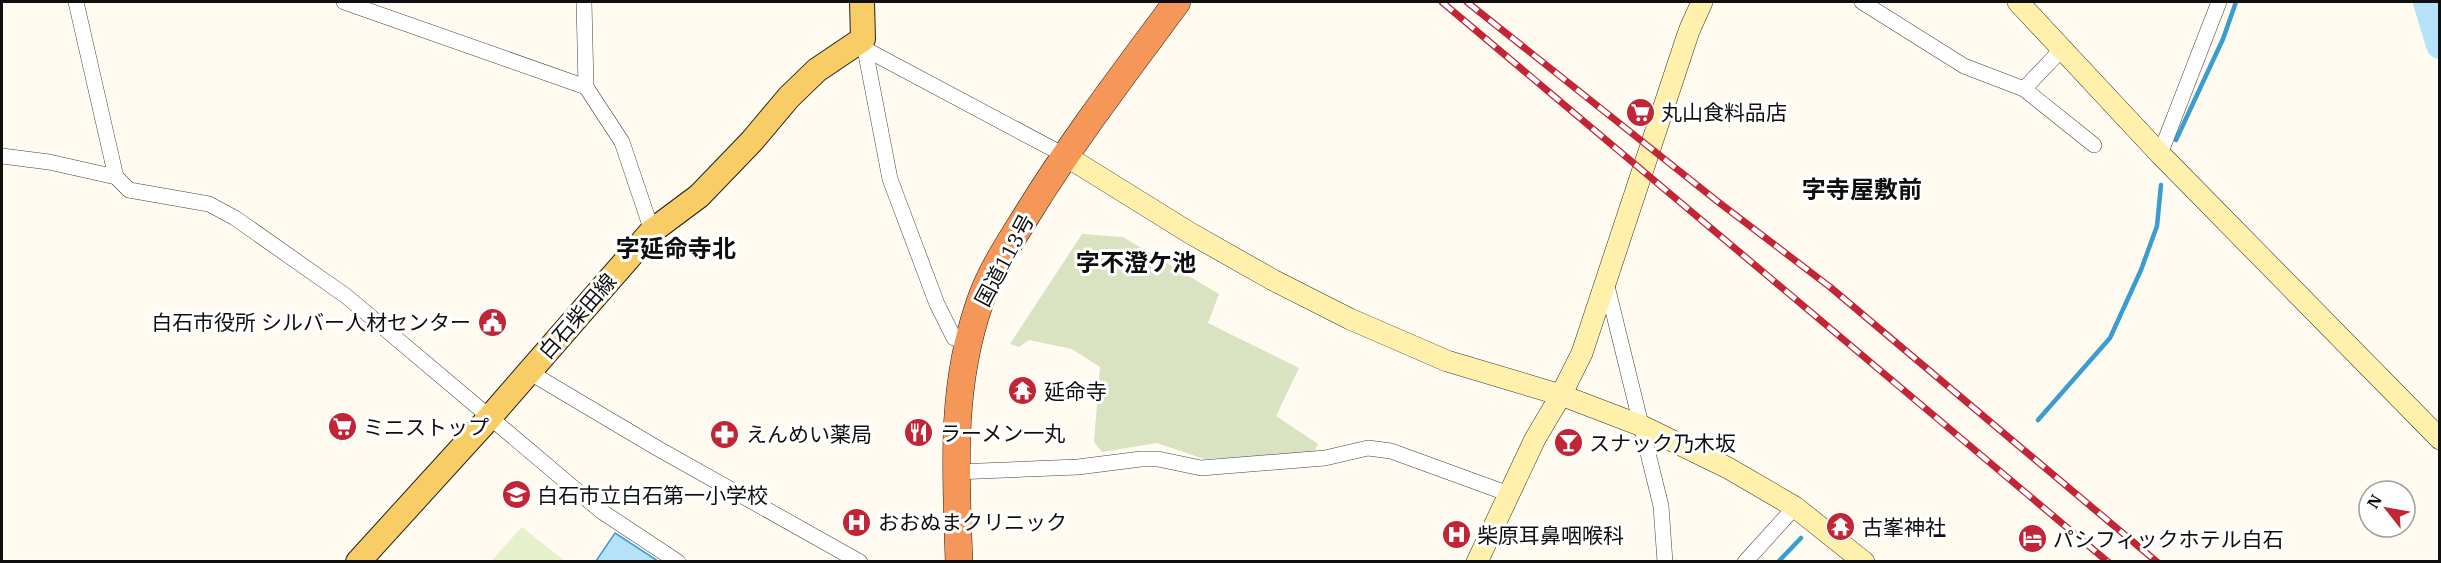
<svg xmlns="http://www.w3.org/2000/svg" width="2441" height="563" viewBox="0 0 2441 563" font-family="'IBM Plex Serif','Noto Sans JP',serif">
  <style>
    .cemetery { fill: #d9e2c1 }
    .pitch { fill: #e6f1cb }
    .water { fill: #b5e2f7; stroke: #3b9dcf; stroke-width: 1.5 }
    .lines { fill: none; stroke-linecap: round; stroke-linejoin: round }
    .stream { stroke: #3b9dcf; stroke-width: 4.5 }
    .river { stroke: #b5e2f7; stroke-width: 28 }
    .street-casing { stroke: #424242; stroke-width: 16 }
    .secondary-casing { stroke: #313131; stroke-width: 22 }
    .primary-casing { stroke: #202020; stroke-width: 26 }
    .highway-casing { stroke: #202020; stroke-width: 28 }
    .street { stroke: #fff; stroke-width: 15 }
    .secondary { stroke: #fff1ac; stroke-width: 21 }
    .primary { stroke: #f9cd66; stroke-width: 24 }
    .highway { stroke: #f59758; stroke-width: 27 }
    .rail-casing { stroke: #c12536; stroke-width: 7 }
    .rail { stroke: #fff; stroke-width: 4.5; stroke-dasharray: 14; stroke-linecap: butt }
    .labels { text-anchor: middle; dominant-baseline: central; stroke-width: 6; stroke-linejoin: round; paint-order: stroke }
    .poi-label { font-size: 21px; fill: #0f0f0f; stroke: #fff; text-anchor: start }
    .street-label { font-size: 21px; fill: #0f0f0f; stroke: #fff }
    .quarter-label { font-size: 24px; font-weight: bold; fill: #0f0f0f; stroke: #fff }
  </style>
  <rect width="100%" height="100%" fill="#fffbf1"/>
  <!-- cemetery -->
  <path class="cemetery" d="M1082 234 1123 237 1219 294 1208 323 1299 368 1276 416 1318 444 1313 454 1204 459 1157 443 1102 452 1094 442 1100 367 1072 349 1029 340 1019 347 1010 344Z"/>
  <!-- pitch -->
  <path class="pitch" d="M522 527 565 561H491Z"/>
  <!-- water -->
  <path class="water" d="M615 533 658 561H596Z"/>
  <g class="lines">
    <!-- stream -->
    <g class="stream">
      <path d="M2176 140 2223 39 2236 2"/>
      <path d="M2038 420 2110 338 2141 270 2157 226 2161 185"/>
      <path d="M1778 562 1801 538"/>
    </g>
    <!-- river -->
    <path class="river" d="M2427 2 2440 45"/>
    <defs>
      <g id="street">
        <path d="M76 2 116 177"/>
        <path d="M344 2 586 87"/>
        <path d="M584 2 586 87 622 142 652 231"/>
        <path d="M1862 2 1964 66 2024 89 2094 145"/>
        <path d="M863 39 890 179 937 304 954 338 968 343"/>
        <path d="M865 49 1066 156"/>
        <path d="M2024 89 2061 50"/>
        <path d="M2160 154 2219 2"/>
        <path d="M2 156 49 162 116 177 129 190 209 204 235 218 346 296 601 511 678 562"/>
        <path d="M1606 282 1661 506 1665 562"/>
        <path d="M529 372 657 448 860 562"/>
        <path d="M955 472 1078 467 1141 459H1158L1201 468 1325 458 1368 448 1391 451 1509 494"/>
        <path d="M1745 562 1795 507"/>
      </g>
      <g id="secondary">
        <path d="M2018 2 2160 154 2440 439"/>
        <path d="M1066 156 1190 233 1273 280 1350 319 1447 361 1561 395 1642 426 1728 468 1795 507 1864 562"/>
        <path d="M1477 562 1535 439 1561 395 1582 353 1689 31 1702 2"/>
      </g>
      <path id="primary" d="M358 562 490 417 652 231 699 196 752 141 789 97 817 70 863 39 862 2"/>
      <path id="highway" d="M959 562C956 473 950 390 979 305 989 273 1010 242 1028 213 1073 140 1126 71 1177 2"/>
    </defs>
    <!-- street casing -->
    <use href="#street" class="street-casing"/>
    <!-- secondary casing -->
    <use href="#secondary" class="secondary-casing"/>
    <!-- primary casing -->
    <use href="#primary" class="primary-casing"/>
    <!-- highway casing -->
    <use href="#highway" class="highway-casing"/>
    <!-- street -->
    <use href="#street" class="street"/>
    <!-- secondary -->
    <use href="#secondary" class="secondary"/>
    <!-- primary -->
    <use href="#primary" class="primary"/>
    <!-- highway -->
    <use href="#highway" class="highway"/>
    <defs>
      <g id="rail">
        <path d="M1442 2 2108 562"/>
        <path d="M1467 2 1717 201 1830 287 2157 562"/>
      </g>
    </defs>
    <!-- rail casing -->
    <use href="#rail" class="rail-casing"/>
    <!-- rail -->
    <use href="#rail" class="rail"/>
  </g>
  <!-- icons -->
  <defs>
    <symbol id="supermarket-disc" viewBox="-11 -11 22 22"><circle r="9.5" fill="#c12536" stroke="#fff"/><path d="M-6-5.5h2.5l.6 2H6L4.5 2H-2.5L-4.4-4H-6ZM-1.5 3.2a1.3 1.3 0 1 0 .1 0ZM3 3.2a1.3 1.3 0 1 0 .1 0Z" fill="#fff"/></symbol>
    <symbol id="civic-disc" viewBox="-11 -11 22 22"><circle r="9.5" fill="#c12536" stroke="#fff"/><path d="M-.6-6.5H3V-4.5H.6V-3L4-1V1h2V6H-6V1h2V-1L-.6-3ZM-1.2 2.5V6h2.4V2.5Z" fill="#fff"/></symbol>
    <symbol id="temple-disc" viewBox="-11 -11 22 22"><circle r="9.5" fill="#c12536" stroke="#fff"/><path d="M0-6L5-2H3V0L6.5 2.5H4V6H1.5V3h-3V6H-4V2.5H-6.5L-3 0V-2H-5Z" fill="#fff"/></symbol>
    <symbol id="restaurant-disc" viewBox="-11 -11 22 22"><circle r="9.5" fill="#c12536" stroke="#fff"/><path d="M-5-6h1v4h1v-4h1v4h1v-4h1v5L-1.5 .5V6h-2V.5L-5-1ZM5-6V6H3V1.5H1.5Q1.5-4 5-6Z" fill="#fff"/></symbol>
    <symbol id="pharmacy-disc" viewBox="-11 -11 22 22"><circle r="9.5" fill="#c12536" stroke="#fff"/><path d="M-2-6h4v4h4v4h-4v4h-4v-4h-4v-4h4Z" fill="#fff"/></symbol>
    <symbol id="bar-disc" viewBox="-11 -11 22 22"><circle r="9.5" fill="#c12536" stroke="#fff"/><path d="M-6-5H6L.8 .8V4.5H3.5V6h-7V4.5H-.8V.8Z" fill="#fff"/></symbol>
    <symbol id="school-disc" viewBox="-11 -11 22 22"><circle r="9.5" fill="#c12536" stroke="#fff"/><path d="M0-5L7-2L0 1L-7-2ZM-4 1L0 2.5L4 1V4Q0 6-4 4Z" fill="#fff"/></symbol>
    <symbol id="hospital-disc" viewBox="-11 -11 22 22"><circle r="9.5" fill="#c12536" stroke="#fff"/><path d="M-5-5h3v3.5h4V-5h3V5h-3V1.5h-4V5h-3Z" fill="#fff"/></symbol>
    <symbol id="hotel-disc" viewBox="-11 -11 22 22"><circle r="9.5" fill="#c12536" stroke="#fff"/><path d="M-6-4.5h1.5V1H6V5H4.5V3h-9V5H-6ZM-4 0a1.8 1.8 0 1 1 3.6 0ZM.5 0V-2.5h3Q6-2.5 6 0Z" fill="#fff"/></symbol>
  </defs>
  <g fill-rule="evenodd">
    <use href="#supermarket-disc" x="1624" y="96" width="33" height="33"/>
    <use href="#civic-disc" x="476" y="306" width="33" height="33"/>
    <use href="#temple-disc" x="1006" y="374" width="33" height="33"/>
    <use href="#supermarket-disc" x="326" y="410" width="33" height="33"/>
    <use href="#restaurant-disc" x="902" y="416" width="33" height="33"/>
    <use href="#pharmacy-disc" x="708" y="418" width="33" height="33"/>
    <use href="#bar-disc" x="1552" y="426" width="33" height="33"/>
    <use href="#school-disc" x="500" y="478" width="33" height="33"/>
    <use href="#hospital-disc" x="840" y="506" width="33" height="33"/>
    <use href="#temple-disc" x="1824" y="510" width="33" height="33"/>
    <use href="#hospital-disc" x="1440" y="518" width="33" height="33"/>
    <use href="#hotel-disc" x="2016" y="522" width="33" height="33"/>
  </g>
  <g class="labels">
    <!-- poi labels -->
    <g class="poi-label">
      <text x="1661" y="112">丸山食料品店</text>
      <text x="471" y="322" text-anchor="end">白石市役所 シルバー人材センター</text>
      <text x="1044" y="391">延命寺</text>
      <text x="363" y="427">ミニストップ</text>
      <text x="940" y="433">ラーメン一丸</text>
      <text x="746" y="434">えんめい薬局</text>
      <text x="1589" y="443">スナック乃木坂</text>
      <text x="537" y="495">白石市立白石第一小学校</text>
      <text x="878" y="522">おおぬまクリニック</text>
      <text x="1862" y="527">古峯神社</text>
      <text x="1477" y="535">柴原耳鼻咽喉科</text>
      <text x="2053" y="539">パシフィックホテル白石</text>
    </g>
    <!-- street labels -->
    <g class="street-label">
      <text transform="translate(1004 260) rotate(-62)">国道113号</text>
      <text transform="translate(577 316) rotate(-49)">白石柴田線</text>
    </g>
    <!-- quarter labels -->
    <g class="quarter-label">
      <text x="1862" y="189">字寺屋敷前</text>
      <text x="676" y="248">字延命寺北</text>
      <text x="1136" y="262">字不澄ケ池</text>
    </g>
  </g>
  <!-- border -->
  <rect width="2441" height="563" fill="none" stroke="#0f0f0f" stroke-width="6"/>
  <!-- north arrow -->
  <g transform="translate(2387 509) rotate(301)"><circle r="28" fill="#ffffff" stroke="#9f9f9f" stroke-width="1.5"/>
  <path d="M0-4.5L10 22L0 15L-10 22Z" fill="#c12536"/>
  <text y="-9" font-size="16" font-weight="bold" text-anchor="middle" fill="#0f0f0f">N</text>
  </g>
</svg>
